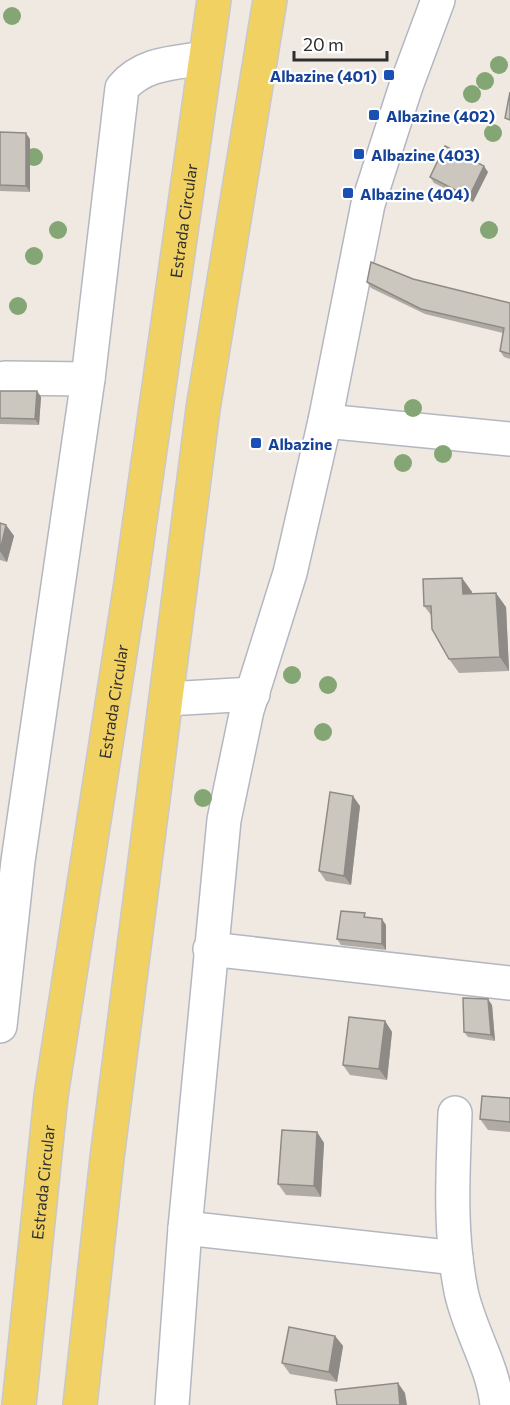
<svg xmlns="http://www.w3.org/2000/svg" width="510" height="1405" viewBox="0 0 510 1405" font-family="Commissioner,sans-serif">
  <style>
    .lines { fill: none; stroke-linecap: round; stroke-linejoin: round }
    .minor-casing { stroke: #b4b7c1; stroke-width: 36 }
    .major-casing { stroke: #c9c9c9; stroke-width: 36 }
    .minor { stroke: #fff; stroke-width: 33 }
    .major { stroke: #f2d163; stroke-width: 33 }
    .tree { fill: #84a574 }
    .wall { fill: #afaba4 }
    .shaded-wall { fill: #8e8b86 }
    .building { fill: #cbc7bf; stroke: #8e8b86; stroke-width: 1.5 }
    .transit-dot { fill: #1a4fb4; stroke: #fff; stroke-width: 2 }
    .labels { text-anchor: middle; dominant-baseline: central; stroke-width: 4.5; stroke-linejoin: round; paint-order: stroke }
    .transit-label { font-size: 16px; font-weight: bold; fill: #164399; stroke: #fff; text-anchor: start }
    .street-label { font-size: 16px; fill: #2e2e2e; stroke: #fff }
  </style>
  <rect width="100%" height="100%" fill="#efe9e1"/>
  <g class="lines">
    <defs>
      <g id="minor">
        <path d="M5 378 88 379"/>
        <path d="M325 421 510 439"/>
        <path d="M167 699 253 694"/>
        <path d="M210 949 510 983"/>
        <path d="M0 1026 18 861 88 379 122 88C143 63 173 63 205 58"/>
        <path d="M455 1113C453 1174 449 1230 461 1291 469 1330 493 1365 497 1405"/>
        <path d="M185 1228 456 1258"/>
        <path d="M172 1405 185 1228 224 820 247 710 290 573 325 421 368 204 406 86 438 0"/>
      </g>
      <g id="major">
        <path id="s1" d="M19 1405 51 1096 131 583 214 0"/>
        <path d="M80 1405 107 1158 203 409 270 0"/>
      </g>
    </defs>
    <!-- minor casing -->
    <use href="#minor" class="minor-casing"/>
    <!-- major casing -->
    <use href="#major" class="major-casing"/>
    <!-- minor -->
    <use href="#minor" class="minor"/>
    <!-- major -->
    <use href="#major" class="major"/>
  </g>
  <!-- trees -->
  <g class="tree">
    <circle cx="12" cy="16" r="9"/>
    <circle cx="499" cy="65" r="9"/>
    <circle cx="485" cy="81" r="9"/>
    <circle cx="472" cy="94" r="9"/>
    <circle cx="493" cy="133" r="9"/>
    <circle cx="34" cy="157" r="9"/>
    <circle cx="58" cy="230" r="9"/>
    <circle cx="489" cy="230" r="9"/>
    <circle cx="34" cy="256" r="9"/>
    <circle cx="18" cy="306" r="9"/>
    <circle cx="413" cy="408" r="9"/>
    <circle cx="443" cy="454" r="9"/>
    <circle cx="403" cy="463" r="9"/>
    <circle cx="292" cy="675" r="9"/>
    <circle cx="328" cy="685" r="9"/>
    <circle cx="323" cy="732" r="9"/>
    <circle cx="203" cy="798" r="9"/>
  </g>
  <!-- wall -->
  <g class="wall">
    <path d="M0 132 30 139V192L0 191Z"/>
    <path d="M488 172 473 202 434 183 430 177Z"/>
    <path d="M413 279 510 303V359L504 357 500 351 503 333 425 314 371 288 367 282Z"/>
    <path d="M0 391H37L41 397 39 425 0 424Z"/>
    <path d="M0 523 6 525 14 536 7 562 0 560Z"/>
    <path d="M462 578 472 592V594L506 607 509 671 459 673 449 659 431 615 424 606Z"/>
    <path d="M360 806 351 885 326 881 319 871Z"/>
    <path d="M368 917 386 925V950L341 945 337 939Z"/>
    <path d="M492 1005 495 1041 468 1037 464 1032Z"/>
    <path d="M385 1021 392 1032 387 1080 350 1075 343 1065Z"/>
    <path d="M510 1098V1132L488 1130 480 1119Z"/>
    <path d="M317 1132 324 1143 321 1197 286 1195 278 1184Z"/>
    <path d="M335 1336 343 1346 337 1382 290 1374 282 1363Z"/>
  </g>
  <!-- shaded-wall -->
  <g class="shaded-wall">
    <path d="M26 133 30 139V192L26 186Z"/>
    <path d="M484 166 488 172 473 202 469 197Z"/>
    <path d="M37 391 41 397 39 425 35 419Z"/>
    <path d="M6 525 14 536 7 562 0 551Z"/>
    <path d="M462 578 472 592 473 608 463 594Z"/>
    <path d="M496 593 506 607 509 671 500 657Z"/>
    <path d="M353 796 360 806 351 885 344 876Z"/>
    <path d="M382 919 386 925V950L382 944Z"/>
    <path d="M488 999 492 1005 495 1041 491 1035Z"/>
    <path d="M385 1021 392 1032 387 1080 379 1069Z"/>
    <path d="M317 1132 324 1143 321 1197 314 1186Z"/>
    <path d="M335 1336 343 1346 337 1382 329 1372Z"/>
    <path d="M398 1383 405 1393 407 1405H400Z"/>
  </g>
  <!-- building -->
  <g class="building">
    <path d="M510 92V120L505 118Z"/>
    <path d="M0 132 26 133V186L0 185Z"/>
    <path d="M445 146 484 166 469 197 430 177Z"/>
    <path d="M371 262 413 279 510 303V354L500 351 504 328 421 309 367 282Z"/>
    <path d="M0 391H37L35 419 0 418Z"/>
    <path d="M0 523 6 525 0 551Z"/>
    <path d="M462 578 463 594 496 593 500 657 449 659 432 629 431 606H424L423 579Z"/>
    <path d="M330 792 353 796 344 876 319 871Z"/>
    <path d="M341 911 365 913 364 917 382 919V944L337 939Z"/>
    <path d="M463 998 488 999 491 1035 464 1032Z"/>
    <path d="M349 1017 385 1021 379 1069 343 1065Z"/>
    <path d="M482 1096 510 1098V1122L480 1119Z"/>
    <path d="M282 1130 317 1132 314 1186 278 1184Z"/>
    <path d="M289 1327 335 1336 329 1372 282 1363Z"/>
    <path d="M398 1383 400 1405H337L335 1390Z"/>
  </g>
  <!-- markers -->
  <g class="transit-dot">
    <rect x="383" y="69" width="12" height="12" rx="3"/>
    <rect x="368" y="109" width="12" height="12" rx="3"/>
    <rect x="353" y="148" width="12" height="12" rx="3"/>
    <rect x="342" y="187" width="12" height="12" rx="3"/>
    <rect x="250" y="437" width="12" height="12" rx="3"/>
  </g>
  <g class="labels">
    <!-- transit labels -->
    <g class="transit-label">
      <text x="377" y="75" text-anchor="end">Albazine (401)</text>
      <text x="386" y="115">Albazine (402)</text>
      <text x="371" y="154">Albazine (403)</text>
      <text x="360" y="193">Albazine (404)</text>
      <text x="268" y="443">Albazine</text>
    </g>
    <!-- street labels -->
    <g class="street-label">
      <text stroke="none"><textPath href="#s1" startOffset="1196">Estrada Circular</textPath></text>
      <text stroke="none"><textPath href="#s1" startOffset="710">Estrada Circular</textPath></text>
      <text stroke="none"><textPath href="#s1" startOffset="224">Estrada Circular</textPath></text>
    </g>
  </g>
  <!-- scale -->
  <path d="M294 51v9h93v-9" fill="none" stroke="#2e2e2e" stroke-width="3"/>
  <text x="303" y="51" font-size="18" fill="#2e2e2e" stroke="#ffffff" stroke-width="4.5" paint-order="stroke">20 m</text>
</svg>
